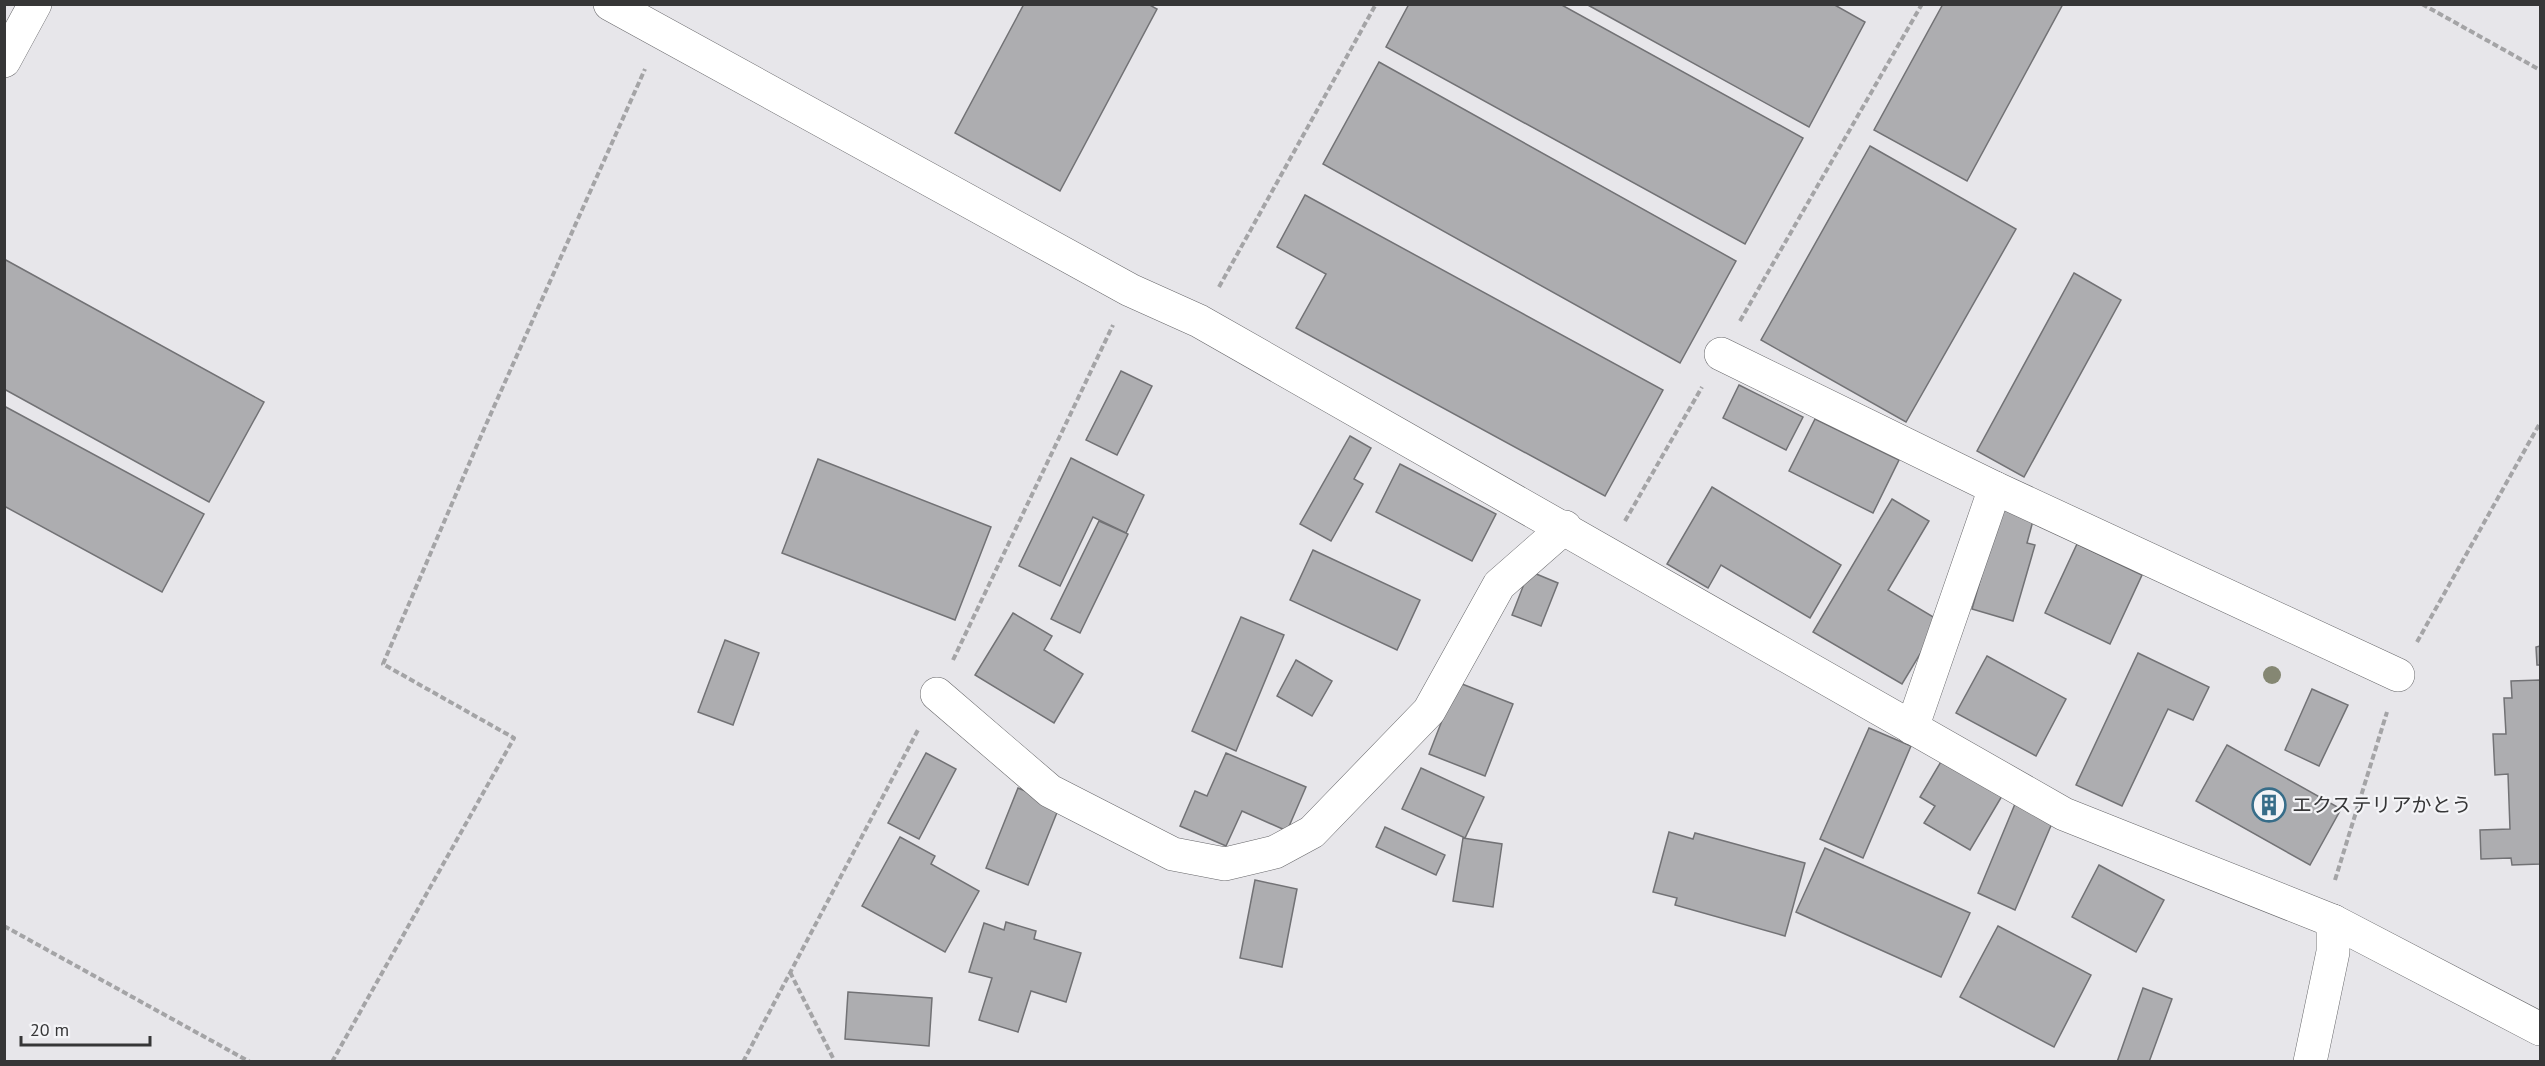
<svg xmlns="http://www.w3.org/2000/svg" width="2545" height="1066" viewBox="0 0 2545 1066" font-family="'PT Sans','Noto Sans JP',sans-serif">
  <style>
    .building { fill: #adadb0; stroke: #727275; stroke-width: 1.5 }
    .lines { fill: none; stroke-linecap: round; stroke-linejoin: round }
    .minor-casing { stroke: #666669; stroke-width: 34 }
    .path { stroke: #a4a4a6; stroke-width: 4; stroke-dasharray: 6 3; stroke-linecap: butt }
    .minor { stroke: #fff; stroke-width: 33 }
    .tree { fill: #858773 }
    .labels { text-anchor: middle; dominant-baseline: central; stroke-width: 4.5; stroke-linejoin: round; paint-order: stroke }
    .poi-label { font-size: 20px; fill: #363637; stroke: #f4f4f7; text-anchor: start }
  </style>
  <rect width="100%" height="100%" fill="#e7e6ea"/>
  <!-- building -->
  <g class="building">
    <path d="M1024 4H1148L1157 9 1060 191 955 133Z"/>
    <path d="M1409 4H1560L1803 138 1745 244 1386 47Z"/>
    <path d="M1586 4H1833L1865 22 1809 127Z"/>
    <path d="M1943 4H2063L1967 181 1874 130Z"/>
    <path d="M1379 62 1736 261 1680 363 1323 164Z"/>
    <path d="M1870 146 2016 229 1906 422 1761 340Z"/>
    <path d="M1305 195 1663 390 1605 496 1296 328 1326 274 1277 247Z"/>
    <path d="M4 259 264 402 209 502 4 389Z"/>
    <path d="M2074 273 2121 300 2024 477 1977 451Z"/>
    <path d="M1121 371 1152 386 1117 455 1086 440Z"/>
    <path d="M1739 385 1803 417 1786 450 1723 418Z"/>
    <path d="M4 406 204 514 162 592 4 506Z"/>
    <path d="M1815 419 1899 460 1873 513 1789 471Z"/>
    <path d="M1350 436 1371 448 1354 479 1363 484 1331 541 1300 524Z"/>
    <path d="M1071 458 1144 495 1126 533 1093 517 1060 586 1019 566Z"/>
    <path d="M818 459 991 527 955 620 782 553Z"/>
    <path d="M1400 464 1496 514 1472 561 1376 512Z"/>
    <path d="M1712 487 1841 565 1810 618 1721 565 1708 588 1667 564Z"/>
    <path d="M1892 499 1929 521 1888 590 1940 621 1902 684 1813 632Z"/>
    <path d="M2001 507 2034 517 2027 543 2035 545 2013 621 1972 609Z"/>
    <path d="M1099 521 1128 534 1080 633 1051 619Z"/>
    <path d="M2077 544 2142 575 2110 644 2045 613Z"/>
    <path d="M1313 550 1420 600 1397 650 1290 600Z"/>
    <path d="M1529 571 1558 583 1541 626 1512 615Z"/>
    <path d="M1013 613 1052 636 1044 650 1083 674 1054 723 975 675Z"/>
    <path d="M1241 617 1284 635 1236 751 1192 731Z"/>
    <path d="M725 640 759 653 733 725 698 712Z"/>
    <path d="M2540 646V665H2537L2536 647Z"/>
    <path d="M2138 653 2209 687 2193 720 2168 709 2122 806 2076 785Z"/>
    <path d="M1987 656 2066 699 2036 756 1956 713Z"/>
    <path d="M1296 660 1332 681 1312 716 1277 696Z"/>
    <path d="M2540 680V864L2512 865 2511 858 2481 859 2480 830 2510 829 2508 774 2495 775 2493 734H2506L2504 698H2512L2511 681Z"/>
    <path d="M1457 682 1513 704 1485 776 1429 754Z"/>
    <path d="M2312 689 2348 705 2319 766 2285 750Z"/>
    <path d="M1869 728 1911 746 1863 858 1820 839Z"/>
    <path d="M2227 745 2341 809 2310 865 2196 801Z"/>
    <path d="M926 753 956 769 919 839 888 823Z"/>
    <path d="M1226 753 1306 787 1287 831 1242 811 1226 846 1180 826 1195 791 1207 796Z"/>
    <path d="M1942 760 2002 796 1970 850 1924 823 1935 806 1920 797Z"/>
    <path d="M1421 768 1484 797 1465 838 1402 809Z"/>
    <path d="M1018 788 1060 805 1028 885 986 868Z"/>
    <path d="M2015 804 2053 821 2015 910 1978 893Z"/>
    <path d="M1385 827 1445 855 1436 875 1376 847Z"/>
    <path d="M1669 832 1693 839 1695 833 1805 863 1785 936 1675 905 1677 898 1653 892Z"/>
    <path d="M900 837 935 856 931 864 979 891 945 952 862 906Z"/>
    <path d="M1463 838 1502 844 1493 907 1453 901Z"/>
    <path d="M1825 848 1970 913 1941 977 1796 912Z"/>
    <path d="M2099 865 2164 900 2136 952 2072 917Z"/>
    <path d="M1255 880 1297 889 1282 967 1240 958Z"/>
    <path d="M1006 922 1036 931 1034 939 1081 953 1066 1002 1031 991 1018 1032 979 1020 992 978 969 972 984 923 1004 930Z"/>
    <path d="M1998 926 2091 975 2054 1047 1960 997Z"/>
    <path d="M2143 988 2172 999 2149 1062H2117Z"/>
    <path d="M848 992 932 998 929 1046 845 1039Z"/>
  </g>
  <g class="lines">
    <defs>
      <g id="minor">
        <path d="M610 4 1130 290 1199 321 2064 814 2333 921 2540 1029"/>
        <path d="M4 61 35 4"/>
        <path d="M1721 354 1995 488 2398 675"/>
        <path d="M937 694 1050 791 1173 854 1225 864 1275 852 1312 832 1429 711 1499 585 1565 527"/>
        <path d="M1912 728 1995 488"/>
        <path d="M2310 1062 2333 952V921"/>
      </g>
    </defs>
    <!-- minor casing -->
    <use href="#minor" class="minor-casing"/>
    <!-- path -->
    <g class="path">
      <path d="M2422 4 2540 70"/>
      <path d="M1219 287 1376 4"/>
      <path d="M1740 321 1922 4"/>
      <path d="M1625 521 1702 387"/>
      <path d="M2417 642 2540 423"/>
      <path d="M953 660 1113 325"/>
      <path d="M2335 880 2387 712"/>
      <path d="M4 926 250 1062"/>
      <path d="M790 972 835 1062"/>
      <path d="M332 1062 514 738 383 664 484 429 645 69"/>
      <path d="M743 1062 919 728"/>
    </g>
    <!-- minor -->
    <use href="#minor" class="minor"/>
  </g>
  <!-- trees -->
  <circle class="tree" cx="2272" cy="675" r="9"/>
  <!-- icons -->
  <defs>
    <symbol id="building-ring" viewBox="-11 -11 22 22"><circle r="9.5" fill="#f4f4f7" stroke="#376d89" stroke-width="1.5"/><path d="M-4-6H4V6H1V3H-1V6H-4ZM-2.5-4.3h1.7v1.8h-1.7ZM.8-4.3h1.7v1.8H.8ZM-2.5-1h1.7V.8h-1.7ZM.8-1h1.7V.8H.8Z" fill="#376d89"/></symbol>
  </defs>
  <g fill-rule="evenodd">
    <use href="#building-ring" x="2250" y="786" width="38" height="38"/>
  </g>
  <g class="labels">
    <!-- poi labels -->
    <g class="poi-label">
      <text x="2292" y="805">エクステリアかとう</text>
    </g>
  </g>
  <!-- border -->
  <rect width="2545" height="1066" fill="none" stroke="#363637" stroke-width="12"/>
  <!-- scale -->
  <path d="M21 1036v9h129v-9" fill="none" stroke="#363637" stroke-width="3"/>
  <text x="30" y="1036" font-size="18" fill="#363637" stroke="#f4f4f7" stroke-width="4.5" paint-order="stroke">20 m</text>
</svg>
